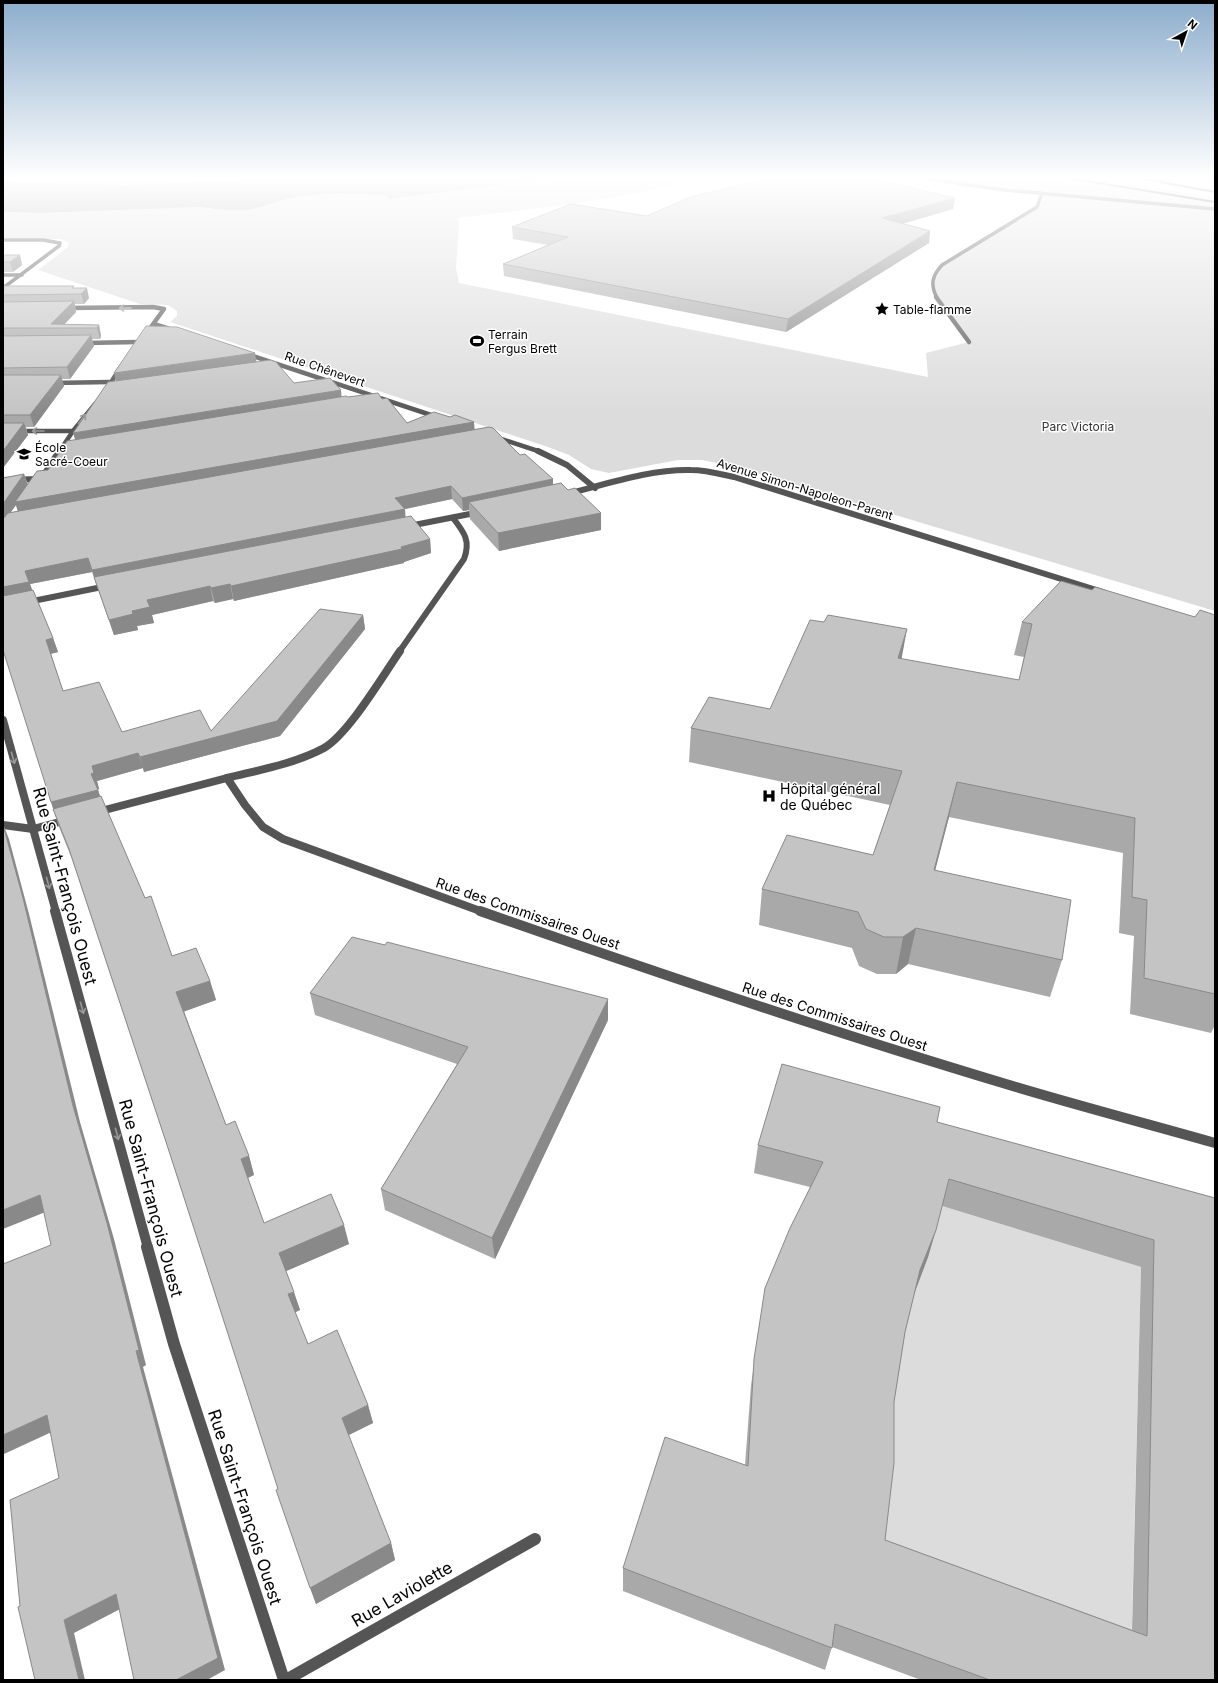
<svg xmlns="http://www.w3.org/2000/svg" width="1218" height="1683" viewBox="0 0 1218 1683" font-family="Inter,sans-serif">
  <style>
    .green { fill: #dcdcdc }
    .water { fill: #a3a3a3 }
    .lines { fill: none; stroke-linecap: round; stroke-linejoin: round }
    .highway-casing { stroke: #dbdbdb; stroke-width: 2 }
    .street-far5 { stroke: #555; stroke-width: 3.5 }
    .street-far4 { stroke: #555; stroke-width: 4.5 }
    .street-far3 { stroke: #555; stroke-width: 6 }
    .street-far2 { stroke: #555; stroke-width: 8 }
    .street-far1 { stroke: #555; stroke-width: 10 }
    .street { stroke: #555; stroke-width: 12 }
    .highway { fill: #000; fill-rule: evenodd }
    .wall { fill: #a9a9a9; fill-rule: evenodd }
    .shaded-wall { fill: #898989 }
    .building { fill: #c4c4c4; stroke: #898989; fill-rule: evenodd }
    .oneway { stroke: #999 }
    .labels { text-anchor: middle; dominant-baseline: central; stroke-width: 3; stroke-linejoin: round; paint-order: stroke }
    .far-poi-label { font-size: 12px; fill: #000; stroke: #fff; text-anchor: start }
    .far-street-label { font-size: 12px; fill: #000; stroke: #fff }
    .far-park-label { font-size: 12px; fill: #333; stroke: #fff }
    .poi-label { font-size: 14px; fill: #000; stroke: #fff; text-anchor: start }
    .street-label { font-size: 14px; fill: #000; stroke: #fff }
    .near-street-label { font-size: 17px; fill: #000; stroke: #fff }
  </style>
  <rect width="100%" height="100%" fill="#fff"/>
  <!-- green -->
  <g class="green">
    <path d="M3 178H307L125 185 3 182Z"/>
    <path d="M555 178H697C620 202 537 207 458 218L459 225 456 268 459 283 928 377 926 353 969 342 937 298 932 285 942 265 1037 207 1042 194 962 187 921 178H1098L1215 198V611L732 466 702 460H678L609 473 591 469 569 455 548 447 170 322 177 316V311L168 305 140 304 38 270 68 247 69 243 61 239 3 238V212L42 213 199 207C218 210 237 213 257 208 269 205 280 200 292 198 324 192 356 192 388 196L389 199Z"/>
    <path d="M929 1202 1141 1267 1131 1658 856 1532 886 1428Z"/>
  </g>
  <!-- water -->
  <path class="water" d="M307 178H555L388 199V196C356 192 323 192 292 198 280 200 269 205 257 208 237 213 218 209 199 207L42 213 3 212V182L125 185Z"/>
  <g class="lines">
    <defs>
      <g id="highway">
        <path d="M1075 178 1215 201V203L1062 178Z"/>
        <path d="M1145 178 1215 191V193L1133 178Z"/>
      </g>
    </defs>
    <!-- highway casing -->
    <use href="#highway" class="highway-casing"/>
    <!-- street-far5 -->
    <g class="street-far5">
      <path d="M921 178 1004 190 1215 209"/>
      <path d="M3 240H43L60 243 59 246 3 288"/>
      <path d="M3 275H22"/>
      <path d="M937 298C930 284 932 276 942 265L1037 207 1042 193"/>
    </g>
    <!-- street-far4 -->
    <g class="street-far4">
      <path d="M936 297 969 342"/>
      <path d="M66 308 153 307 164 309 151 327"/>
      <path d="M154 324 173 330"/>
      <path d="M83 343 138 342"/>
      <path d="M247 354 437 417"/>
      <path d="M52 383 109 382"/>
      <path d="M105 392 120 368"/>
      <path d="M3 431H73"/>
      <path d="M495 437 541 452"/>
      <path d="M59 452 73 431 95 404"/>
    </g>
    <!-- street-far3 -->
    <g class="street-far3">
      <path d="M538 451 567 465 595 488"/>
      <path d="M41 479 59 451"/>
      <path d="M3 480 40 479"/>
      <path d="M567 494C607 484 650 469 691 470 706 470 720 474 734 477L1103 592"/>
      <path d="M409 526 480 512"/>
      <path d="M28 602 107 586"/>
      <path d="M399 652 464 559C471 541 464 532 453 518"/>
    </g>
    <!-- street-far2 -->
    <g class="street-far2">
      <path d="M400 651C382 677 349 733 324 748 294 764 259 770 227 778L245 805 263 827 283 839 483 912"/>
      <path d="M3 720 56 912"/>
      <path d="M97 812 227 778"/>
      <path d="M3 825 33 829 67 820"/>
    </g>
    <!-- street-far1 -->
    <g class="street-far1">
      <path d="M55 911 148 1248"/>
      <path d="M480 911C654 972 829 1031 1006 1084 1075 1105 1145 1123 1215 1143"/>
    </g>
    <!-- street -->
    <g class="street">
      <path d="M147 1247 174 1344 284 1680"/>
      <path d="M286 1680 535 1539"/>
    </g>
    <!-- highway -->
    <use href="#highway" class="highway"/>
  </g>
  <!-- wall -->
  <g class="wall">
    <path d="M955 198 953 209 902 224 930 231 929 243 786 332 504 276 503 264 548 245 513 239 512 227 647 216Z"/>
    <path d="M3 255H20L22 265 13 272H3Z"/>
    <path d="M3 286 74 288 89 298 84 304H75L76 312 64 324 99 325 101 336 100 339H92L94 346 70 379H62L64 386 34 427H26L28 435 3 468Z"/>
    <path d="M257 362 294 383 342 397H348L382 399 407 423 450 417 474 422V429L520 455 553 479V484L568 490 601 513V530L527 545 499 551 470 519 469 510 463 511 452 499 404 509 405 517 430 539 431 553 404 562V563L234 601 233 599 215 603 213 601 152 615 154 623 137 626 138 630 114 635 92 572 30 584 32 590 53 638 58 652 51 654 63 691 122 732 211 731 363 615 365 629 280 736 144 772 143 768 97 781 99 789H98L100 797 145 898 172 956 210 981 216 1000 184 1011 226 1125 249 1156 254 1175 248 1178 264 1223 349 1244 286 1271 300 1310 295 1312 308 1344 368 1405 373 1423 348 1435 391 1543 395 1560 316 1604 168 1148 72 859 59 827 51 802 3 478 24 474 28 484 48 470 75 440ZM16 505 18 511 10 513Z"/>
    <path d="M1092 590 1195 617 1215 615V1025L1211 1033 1130 1014 1134 936 1119 933 1123 853 949 817 935 870 1062 960 1050 997 908 964 896 974H877L859 966 852 948 759 925 762 889 873 855 890 805 689 762 691 728 770 709 1019 680 1024 657 1014 655 1022 622Z"/>
    <path d="M385 945 608 1020 495 1259 385 1210 381 1189 457 1064 315 1015 310 993Z"/>
    <path d="M937 1122 1215 1198V1680H921L832 1647 825 1670 623 1591V1568L745 1465 751 1385 765 1288 810 1187 754 1173 758 1145ZM942 1206 1141 1267 1132 1630 885 1540 894 1402 905 1332 915 1291 928 1257Z"/>
  </g>
  <!-- shaded-wall -->
  <g class="shaded-wall">
    <path d="M955 198 953 209 880 230 882 218Z"/>
    <path d="M930 231 929 243 786 332 788 319Z"/>
    <path d="M20 255 22 265 13 272 10 262Z"/>
    <path d="M87 288 89 298 84 304 81 294Z"/>
    <path d="M74 301 76 312 61 328 51 324Z"/>
    <path d="M99 325 101 336 100 339 97 328Z"/>
    <path d="M91 335 94 346 70 379 67 367Z"/>
    <path d="M255 353 257 365 117 386 114 373Z"/>
    <path d="M61 375 64 386 34 427 30 415Z"/>
    <path d="M341 390 342 401 77 445 73 433Z"/>
    <path d="M474 422 475 434 19 516 16 505 3 523V504L24 474 28 487Z"/>
    <path d="M24 423 28 435 3 468V451Z"/>
    <path d="M553 479V492L469 502V510L463 511 462 498Z"/>
    <path d="M451 486 452 499 396 511 395 498Z"/>
    <path d="M405 509 406 523 94 577 96 583 92 570Z"/>
    <path d="M601 513V530L527 545 499 551 498 533Z"/>
    <path d="M430 539 431 553 404 562V563L234 601 231 586 401 547Z"/>
    <path d="M88 558 92 572 30 584 34 595 3 602V587L25 571Z"/>
    <path d="M230 584 233 599 215 603 211 588Z"/>
    <path d="M210 586 213 601 152 615 154 623 137 626 138 630 114 635 109 620 132 611 147 600Z"/>
    <path d="M363 615 365 629 280 736 144 772 140 757 277 721Z"/>
    <path d="M907 629 901 662 898 658Z"/>
    <path d="M53 638 58 652 50 654 46 640Z"/>
    <path d="M138 753 143 768 97 781 99 789 96 790 91 774 92 766Z"/>
    <path d="M957 782 949 817 926 906 934 870Z"/>
    <path d="M98 790 103 805 56 817 51 802Z"/>
    <path d="M3 824 9 839 29 914 80 1122 114 1239 146 1365 143 1367 225 1670 207 1680H176L136 1351 73 1106Z"/>
    <path d="M916 928 908 964 896 974 903 937Z"/>
    <path d="M210 981 216 1000 183 1012 176 992Z"/>
    <path d="M608 999V1020L495 1259 492 1238Z"/>
    <path d="M249 1156 254 1175 247 1178 241 1159Z"/>
    <path d="M40 1195 48 1211 3 1229V1210Z"/>
    <path d="M344 1225 349 1244 284 1272 279 1253Z"/>
    <path d="M936 1230 928 1257 913 1297 920 1270Z"/>
    <path d="M294 1292 300 1310 294 1313 288 1294Z"/>
    <path d="M368 1405 373 1423 347 1436 342 1418Z"/>
    <path d="M47 1415 56 1430 4 1454 3 1452V1435Z"/>
    <path d="M391 1543 395 1560 316 1604 310 1588Z"/>
    <path d="M116 1594 124 1607 74 1633 85 1680H79L64 1620Z"/>
  </g>
  <!-- building -->
  <g class="building">
    <path d="M772 178H871L955 198 882 218 930 231 788 319 503 264 568 237 512 227 571 204 647 216 690 197Z"/>
    <path d="M3 255H20L10 262H3Z"/>
    <path d="M3 286H74L72 288H87L81 294 3 295Z"/>
    <path d="M74 301 51 324 99 325 97 328H3V302Z"/>
    <path d="M146 326 177 327 255 353 114 373Z"/>
    <path d="M91 335 67 367 3 368V336Z"/>
    <path d="M270 360 276 362 294 383 330 378 341 390 73 433 108 382Z"/>
    <path d="M3 375H61L30 415H3Z"/>
    <path d="M378 393 382 399 387 398 407 423 434 412 450 417 455 415 474 422 15 502 37 471 48 470 67 441 346 396 348 397Z"/>
    <path d="M3 423H24L3 451Z"/>
    <path d="M489 427 493 428 520 455 525 454 553 479 462 498 451 486 395 498 405 509 92 570 88 558 25 571 29 582 3 587V519L8 513Z"/>
    <path d="M24 474 3 504V478Z"/>
    <path d="M561 483 568 490 575 488 601 513 498 533 469 502Z"/>
    <path d="M411 516 430 539 401 547 402 549 231 586 230 584 211 588 210 586 147 600 150 607 132 611 133 614 109 620 94 577Z"/>
    <path d="M1061 581 1092 590 1095 587 1195 617 1200 610 1215 615V994L1144 978 1147 900 1132 897 1135 818 957 782 934 870 1071 900 1062 960 916 928 903 937H884L866 929 858 912 762 889 787 835 873 855 902 771 691 728 709 697 770 709 810 620 824 622 828 615 907 629 898 658 1019 680 1032 624 1022 622Z"/>
    <path d="M33 590 53 638 46 640 63 691 99 682 122 732 200 710 211 731 320 609 363 615 277 721 140 757 138 753 92 766 94 773 91 774 98 790 51 802 3 650V596Z"/>
    <path d="M101 796 145 898 151 896 172 956 196 948 210 981 176 992 226 1125 235 1121 249 1156 241 1159 264 1223 331 1194 344 1225 279 1253 294 1292 288 1294 308 1344 337 1330 368 1405 342 1418 391 1543 310 1588 276 1490 278 1489 168 1148 69 849 53 809Z"/>
    <path d="M3 825 23 898 73 1106 107 1223 139 1350 136 1351 218 1658 176 1680H134L116 1594 64 1620 79 1680H35L18 1607 20 1606 10 1500 59 1478 47 1415 3 1435V1264L51 1245 40 1195 3 1210Z"/>
    <path d="M352 937 385 945 387 942 608 999 492 1238 381 1189 468 1047 310 993Z"/>
    <path d="M782 1064 940 1107 937 1122 1215 1198V1680H990L835 1624 832 1648 623 1568 665 1437 748 1466 754 1359 765 1288 790 1228 823 1162 758 1145ZM949 1179 1154 1240 1147 1636 885 1540 894 1463V1402L905 1332 920 1270 936 1230Z"/>
  </g>
  <!-- one-way arrows -->
  <defs><path id="oneway-shaft" d="M-6 0H5M1.5-3L5.5 0L1.5 3" fill="none" stroke-width="1.6" stroke-linecap="round" stroke-linejoin="round"/></defs>
  <g class="oneway">
    <use href="#oneway-shaft" transform="translate(125 308) rotate(179)"/>
    <use href="#oneway-shaft" transform="translate(82 419) rotate(-51)"/>
    <use href="#oneway-shaft" transform="translate(38 431) rotate(180)"/>
    <use href="#oneway-shaft" transform="translate(13 758) rotate(74)"/>
    <use href="#oneway-shaft" transform="translate(48 883) rotate(75)"/>
    <use href="#oneway-shaft" transform="translate(82 1008) rotate(75)"/>
    <use href="#oneway-shaft" transform="translate(117 1134) rotate(75)"/>
  </g>
  <!-- sky -->
  <linearGradient id="sky" x2="0" y2="1"><stop stop-color="#8cadcc"/><stop offset="0.43" stop-color="#fff"/><stop offset="1" stop-color="#fff" stop-opacity="0"/></linearGradient>
  <rect width="1218" height="414" fill="url(#sky)"/>
  <!-- icons -->
  <defs>
    <symbol id="sight-bare" viewBox="-9 -9 18 18"><path d="M0-6L1.8-2.2L6-1.7L2.9 1.2L3.7 5.4L0 3.3L-3.7 5.4L-2.9 1.2L-6-1.7L-1.8-2.2Z" fill="#000" stroke="#fff" stroke-width="2.5" paint-order="stroke"/></symbol>
    <symbol id="stadium-bare" viewBox="-9 -9 18 18"><path d="M0-5a6.5 5 0 1 0 0 10a6.5 5 0 1 0 0-10ZM-3.5-1.8h7v3.6h-7Z" fill="#000" stroke="#fff" stroke-width="2.5" paint-order="stroke"/></symbol>
    <symbol id="school-bare" viewBox="-9 -9 18 18"><path d="M0-5L7-2L0 1L-7-2ZM-4 1L0 2.5L4 1V4Q0 6-4 4Z" fill="#000" stroke="#fff" stroke-width="2.5" paint-order="stroke"/></symbol>
    <symbol id="hospital-bare" viewBox="-9 -9 18 18"><path d="M-5-5h3v3.5h4V-5h3V5h-3V1.5h-4V5h-3Z" fill="#000" stroke="#fff" stroke-width="2.5" paint-order="stroke"/></symbol>
  </defs>
  <g fill-rule="evenodd">
    <use href="#sight-bare" x="872" y="299" width="20" height="20"/>
    <use href="#stadium-bare" x="467" y="331" width="20" height="20"/>
    <use href="#school-bare" x="14" y="444" width="20" height="20"/>
    <use href="#hospital-bare" x="759" y="786" width="20" height="20"/>
  </g>
  <g class="labels">
    <!-- far-poi labels -->
    <g class="far-poi-label">
      <text x="893" y="309">Table-flamme</text>
      <text x="488" y="334">Terrain<tspan x="488" dy="14">Fergus Brett</tspan></text>
      <text x="35" y="447">École<tspan x="35" dy="14">Sacré-Coeur</tspan></text>
    </g>
    <!-- far-street labels -->
    <g class="far-street-label">
      <text transform="translate(325 369) rotate(19)">Rue Chênevert</text>
      <text transform="translate(805 489) rotate(17)">Avenue Simon-Napoleon-Parent</text>
    </g>
    <!-- far-park labels -->
    <g class="far-park-label">
      <text x="1078" y="426">Parc Victoria</text>
    </g>
    <!-- poi labels -->
    <g class="poi-label">
      <text x="780" y="788">Hôpital général<tspan x="780" dy="16">de Québec</tspan></text>
    </g>
    <!-- street labels -->
    <g class="street-label">
      <text transform="translate(528 913) rotate(19)">Rue des Commissaires Ouest</text>
      <text transform="translate(835 1016) rotate(18)">Rue des Commissaires Ouest</text>
    </g>
    <!-- near-street labels -->
    <g class="near-street-label">
      <text transform="translate(65 886) rotate(75)">Rue Saint-François Ouest</text>
      <text transform="translate(151 1198) rotate(75)">Rue Saint-François Ouest</text>
      <text transform="translate(245 1507) rotate(72)">Rue Saint-François Ouest</text>
      <text transform="translate(402 1594) rotate(-30)">Rue Laviolette</text>
    </g>
  </g>
  <!-- border -->
  <rect width="1218" height="1683" fill="none" stroke="#000000" stroke-width="8"/>
  <!-- north arrow -->
  <g transform="translate(1186 32) rotate(40)" stroke="#ffffff" stroke-width="3" paint-order="stroke">
  <path d="M0-3L7 15L0 10L-7 15Z" fill="#000000"/>
  <text y="-6" font-size="11" font-weight="bold" text-anchor="middle" fill="#000000">N</text>
  </g>
</svg>
